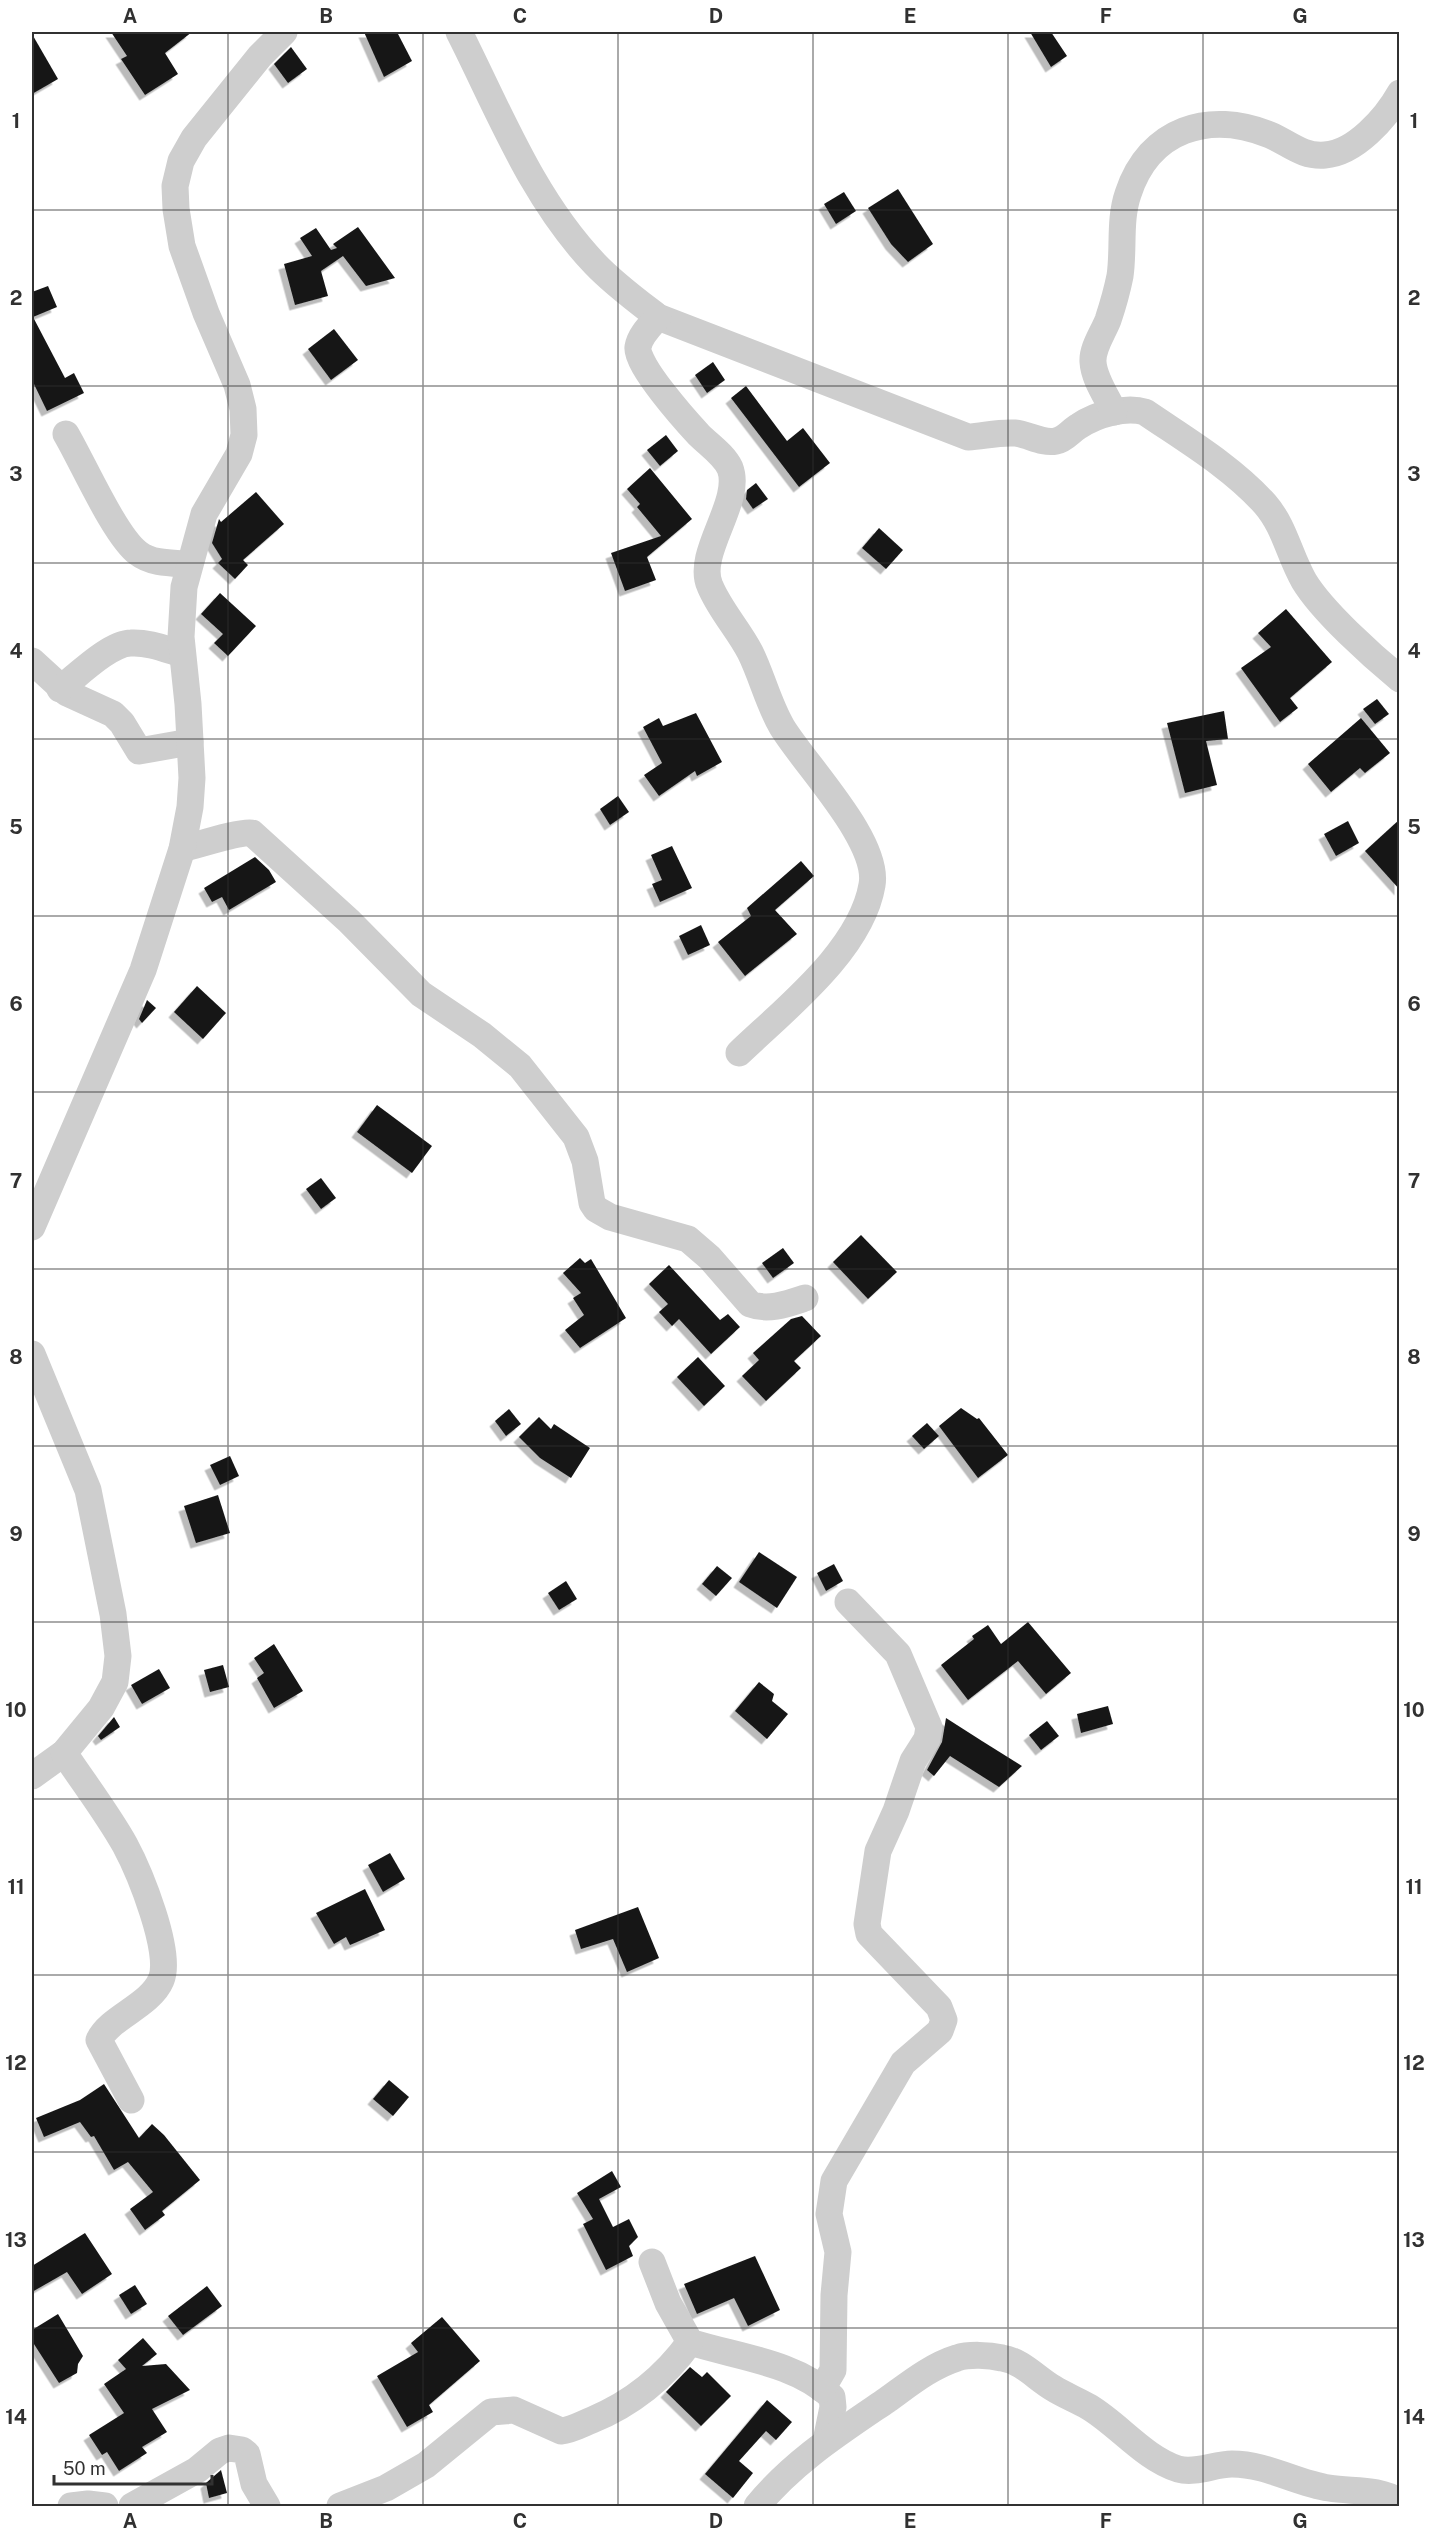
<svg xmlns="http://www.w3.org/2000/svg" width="1431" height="2538" viewBox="0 0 1431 2538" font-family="'Public Sans',sans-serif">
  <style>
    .building { fill: #181818; filter: url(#shadow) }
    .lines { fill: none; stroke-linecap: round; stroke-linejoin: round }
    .minor { stroke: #cecece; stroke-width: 27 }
    .grid { fill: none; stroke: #313131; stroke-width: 1.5; stroke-opacity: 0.55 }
    .neatline { fill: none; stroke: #313131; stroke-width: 2 }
    .grid-label { font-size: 20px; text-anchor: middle; font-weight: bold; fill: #313131 }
  </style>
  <defs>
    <filter id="shadow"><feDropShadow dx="-5.5" dy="5.5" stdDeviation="0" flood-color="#0004"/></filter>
  </defs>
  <rect width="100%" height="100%" fill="#fff"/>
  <!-- building -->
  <g class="building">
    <path d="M111 32H192L165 53 178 74 145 95 121 59 127 56Z"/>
    <path d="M364 32H397L412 61 384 77Z"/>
    <path d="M1030 32H1051L1067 56 1051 67Z"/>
    <path d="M32 34 58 79 32 94Z"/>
    <path d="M291 47 307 69 288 83 274 64Z"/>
    <path d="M898 189 933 244 908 262 891 244 868 208Z"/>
    <path d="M844 192 856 211 836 224 824 204Z"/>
    <path d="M358 227 395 278 366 286 343 256 321 271 328 296 295 305 284 264 312 256 300 238 316 228 331 250 337 248 333 244Z"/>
    <path d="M48 286 57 307 33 317 65 378 74 373 84 393 47 411 32 380V292Z"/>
    <path d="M334 329 358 360 331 380 308 349Z"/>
    <path d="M713 362 725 380 707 393 695 375Z"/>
    <path d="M746 386 787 441 803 428 830 463 799 487 731 398Z"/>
    <path d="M666 435 678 451 660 466 647 450Z"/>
    <path d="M650 468 692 519 647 557 656 580 625 591 611 553 661 536 637 507 640 504 627 489Z"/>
    <path d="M756 483 768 499 753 509 746 499 747 490Z"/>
    <path d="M256 492 284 524 243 560 248 565 235 579 218 563 222 559 212 543 219 519 221 522Z"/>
    <path d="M879 528 903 550 886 569 862 548Z"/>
    <path d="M220 593 256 626 228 656 214 643 223 634 201 614Z"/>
    <path d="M1286 609 1332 662 1290 698 1298 708 1280 722 1241 668 1271 647 1258 633Z"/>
    <path d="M1377 699 1389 714 1375 724 1363 709Z"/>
    <path d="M1224 711 1228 739 1206 741 1217 785 1185 793 1167 723Z"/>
    <path d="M696 713 722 762 697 776 695 771 659 796 644 775 662 763 643 727 659 718 663 726Z"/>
    <path d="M1361 718 1390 753 1365 773 1360 768 1331 792 1308 764Z"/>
    <path d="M618 796 629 812 610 825 600 809Z"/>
    <path d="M1400 819V890L1365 851Z"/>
    <path d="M1348 821 1359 843 1336 856 1324 834Z"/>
    <path d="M672 846 692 888 660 902 652 884 662 880 651 855Z"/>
    <path d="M255 857 269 870 276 882 229 910 222 897 212 902 204 888Z"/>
    <path d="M801 861 814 876 775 910 797 934 745 976 718 942 751 916 747 908Z"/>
    <path d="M701 925 710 945 688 955 679 936Z"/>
    <path d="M197 986 226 1013 203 1039 174 1012Z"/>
    <path d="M147 1000 156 1008 142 1023 139 1019Z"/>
    <path d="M377 1105 432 1146 412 1173 357 1132Z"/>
    <path d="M321 1178 336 1198 321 1209 306 1189Z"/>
    <path d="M861 1235 897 1272 868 1299 833 1262Z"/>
    <path d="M783 1248 794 1263 773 1278 762 1263Z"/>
    <path d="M580 1258 585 1263 591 1259 626 1318 580 1348 565 1330 584 1315 573 1298 581 1293 563 1273Z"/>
    <path d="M669 1265 720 1320 728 1314 740 1327 711 1354 679 1319 672 1326 659 1312 668 1304 649 1284Z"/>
    <path d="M802 1316 821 1336 794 1361 801 1368 766 1401 742 1376 759 1360 753 1353 791 1319Z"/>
    <path d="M698 1357 725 1386 704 1406 677 1377Z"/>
    <path d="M961 1408 977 1419 979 1418 1008 1455 978 1478 939 1426Z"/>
    <path d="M509 1409 521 1424 506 1436 495 1421Z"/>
    <path d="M539 1417 551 1429 554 1424 590 1448 571 1478 540 1458 519 1437Z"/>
    <path d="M927 1423 939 1436 924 1449 912 1436Z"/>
    <path d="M230 1456 239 1476 220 1485 210 1465Z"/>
    <path d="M218 1495 230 1533 196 1543 184 1506Z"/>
    <path d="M759 1552 797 1577 777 1608 739 1582Z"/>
    <path d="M834 1564 843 1581 826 1591 817 1573Z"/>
    <path d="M717 1566 732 1578 716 1596 702 1584Z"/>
    <path d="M566 1581 577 1599 559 1610 548 1593Z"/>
    <path d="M1028 1622 1071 1673 1046 1694 1018 1661 968 1700 941 1665 974 1639 972 1636 988 1625 1001 1644Z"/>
    <path d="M274 1644 303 1691 274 1708 257 1678 264 1673 254 1658Z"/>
    <path d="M223 1665 229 1687 210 1692 204 1670Z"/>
    <path d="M159 1669 170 1688 142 1704 131 1685Z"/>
    <path d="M759 1682 774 1694 772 1701 788 1714 767 1739 735 1711Z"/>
    <path d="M1108 1706 1113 1724 1081 1733 1077 1714Z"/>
    <path d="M114 1717 120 1727 101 1740 98 1736Z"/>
    <path d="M946 1718 982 1741 1022 1766 999 1787 950 1756 934 1776 927 1770 942 1742Z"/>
    <path d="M1047 1721 1059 1736 1041 1750 1029 1735Z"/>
    <path d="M390 1853 405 1879 383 1892 368 1865Z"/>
    <path d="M365 1889 385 1930 350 1945 346 1937 334 1944 316 1913Z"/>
    <path d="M638 1907 659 1958 627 1972 613 1939 581 1949 575 1930Z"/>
    <path d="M389 2080 409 2097 393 2116 373 2099Z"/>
    <path d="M104 2084 139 2138 152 2124 164 2135 200 2180 162 2211 165 2215 145 2230 130 2209 153 2192 128 2162 114 2170 94 2136 91 2137 80 2122 44 2137 36 2118 80 2100Z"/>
    <path d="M612 2171 621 2187 599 2199 613 2227 629 2219 638 2237 629 2246 633 2256 606 2270 583 2224 593 2219 577 2193Z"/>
    <path d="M85 2233 112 2274 82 2294 67 2272 32 2292V2266Z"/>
    <path d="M755 2256 780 2310 748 2326 734 2298 697 2314 684 2284Z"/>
    <path d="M135 2285 147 2304 131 2314 119 2295Z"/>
    <path d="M207 2286 222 2306 183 2335 168 2316Z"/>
    <path d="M58 2314 83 2356 78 2364 77 2373 59 2383 32 2341V2330Z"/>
    <path d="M442 2317 480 2361 429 2405 433 2412 407 2427 377 2376 418 2352 411 2343Z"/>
    <path d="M143 2338 157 2354 142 2366 166 2364 190 2390 152 2409 167 2432 142 2447 147 2453 119 2471 107 2452 102 2455 89 2435 124 2413 104 2384 126 2369 118 2360Z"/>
    <path d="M690 2367 702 2377 707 2372 731 2396 701 2426 666 2392Z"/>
    <path d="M767 2400 792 2422 776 2440 766 2431 739 2461 753 2473 733 2498 705 2474Z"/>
    <path d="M221 2470 227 2493 209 2498 206 2483Z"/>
  </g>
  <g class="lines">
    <!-- minor -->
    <g class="minor">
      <path d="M459 32C499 111 532 198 595 264 614 284 636 300 658 317L968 437C984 436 998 432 1015 433 1028 434 1042 444 1056 441 1066 439 1070 431 1079 426 1097 414 1126 406 1145 412 1186 440 1232 467 1265 504 1285 527 1289 555 1304 581 1322 611 1372 656 1400 679"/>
      <path d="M658 317C650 326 640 335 638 347 635 364 686 421 699 435 709 445 724 455 730 468 743 502 695 553 710 586 720 610 738 629 750 652 762 676 768 703 782 727 805 765 880 841 872 885 861 950 785 1009 739 1053"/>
      <path d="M1114 412C1107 397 1094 379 1093 362 1092 348 1103 333 1108 320 1113 305 1117 291 1120 276 1124 249 1119 220 1128 194 1149 129 1209 110 1270 135 1289 143 1302 157 1325 155 1355 153 1386 118 1400 93"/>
      <path d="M66 434C83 463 115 536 138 553 152 564 172 563 188 564"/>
      <path d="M32 661 67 693 113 714 122 723 139 751 190 742"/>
      <path d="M60 689C77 676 110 643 131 643 148 642 165 649 182 654"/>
      <path d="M182 849C194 846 245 830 252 833L349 921 421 994 482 1035 520 1066 576 1137 585 1161 592 1203 596 1209 610 1217 688 1239 710 1258 750 1304C768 1311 787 1304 805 1298"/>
      <path d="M32 1227 143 970 182 849 190 807 192 778 188 704 181 637 184 587 204 514 239 454 244 435 243 409 237 385 206 313 182 246 176 209 175 186 181 161 194 138 260 56 284 32"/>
      <path d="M32 1354 88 1490 113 1614 118 1656 115 1682 101 1708 64 1753 32 1776"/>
      <path d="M64 1753C84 1783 107 1813 125 1845 139 1871 173 1953 161 1980 150 2006 110 2017 99 2040L131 2100"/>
      <path d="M652 2262 668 2303 690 2342C737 2357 795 2362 832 2397L833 2407 826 2441"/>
      <path d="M822 2389 833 2370 834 2295 838 2252 829 2214 834 2181 903 2063 940 2031 944 2020 939 2007 869 1934 867 1924 878 1851 896 1811 913 1761 927 1739 929 1727 898 1654 848 1602"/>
      <path d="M71 2506 88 2504 105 2506"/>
      <path d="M132 2506 197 2470 220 2451 229 2448 242 2450 247 2454 254 2484 267 2506"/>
      <path d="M340 2506 386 2488 426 2465 491 2412 514 2410 561 2431C572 2430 582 2424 592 2420 633 2403 664 2378 690 2342"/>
      <path d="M757 2506C793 2462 840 2432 887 2400 908 2385 931 2366 957 2358 969 2354 989 2355 1002 2358 1022 2361 1036 2378 1053 2388 1064 2395 1077 2400 1089 2407 1119 2425 1144 2458 1178 2469 1196 2474 1214 2464 1232 2464 1267 2464 1296 2483 1329 2488 1352 2492 1378 2488 1400 2502"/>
    </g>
  </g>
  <!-- grid -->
  <path class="grid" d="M228 32V2506M423 32V2506M618 32V2506M813 32V2506M1008 32V2506M1203 32V2506M32 210H1400M32 386H1400M32 563H1400M32 739H1400M32 916H1400M32 1092H1400M32 1269H1400M32 1446H1400M32 1622H1400M32 1799H1400M32 1975H1400M32 2152H1400M32 2328H1400"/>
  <!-- border -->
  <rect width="1431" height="2538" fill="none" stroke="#ffffff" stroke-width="66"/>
  <!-- scale -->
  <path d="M54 2475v9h158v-9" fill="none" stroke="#313131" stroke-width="3"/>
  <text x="63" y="2475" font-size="18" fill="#313131" stroke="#ffffff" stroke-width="4.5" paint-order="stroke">50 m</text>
  <rect x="33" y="33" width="1365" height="2472" class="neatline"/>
  <g class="grid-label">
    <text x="130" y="23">A</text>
    <text x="326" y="23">B</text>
    <text x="520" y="23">C</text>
    <text x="716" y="23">D</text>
    <text x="910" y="23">E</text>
    <text x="1106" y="23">F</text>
    <text x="1300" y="23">G</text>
    <text x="16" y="128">1</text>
    <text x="1414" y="128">1</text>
    <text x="16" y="305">2</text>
    <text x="1414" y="305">2</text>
    <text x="16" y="481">3</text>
    <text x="1414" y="481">3</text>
    <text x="16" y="658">4</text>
    <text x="1414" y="658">4</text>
    <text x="16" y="834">5</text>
    <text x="1414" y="834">5</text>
    <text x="16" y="1011">6</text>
    <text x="1414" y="1011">6</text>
    <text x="16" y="1188">7</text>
    <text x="1414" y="1188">7</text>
    <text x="16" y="1364">8</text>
    <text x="1414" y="1364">8</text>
    <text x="16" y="1541">9</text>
    <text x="1414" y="1541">9</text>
    <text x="16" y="1717">10</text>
    <text x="1414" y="1717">10</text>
    <text x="16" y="1894">11</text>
    <text x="1414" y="1894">11</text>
    <text x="16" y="2070">12</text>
    <text x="1414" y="2070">12</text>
    <text x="16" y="2247">13</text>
    <text x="1414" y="2247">13</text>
    <text x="16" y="2424">14</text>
    <text x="1414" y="2424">14</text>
    <text x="130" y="2528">A</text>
    <text x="326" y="2528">B</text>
    <text x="520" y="2528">C</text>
    <text x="716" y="2528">D</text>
    <text x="910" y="2528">E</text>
    <text x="1106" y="2528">F</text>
    <text x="1300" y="2528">G</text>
  </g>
</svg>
